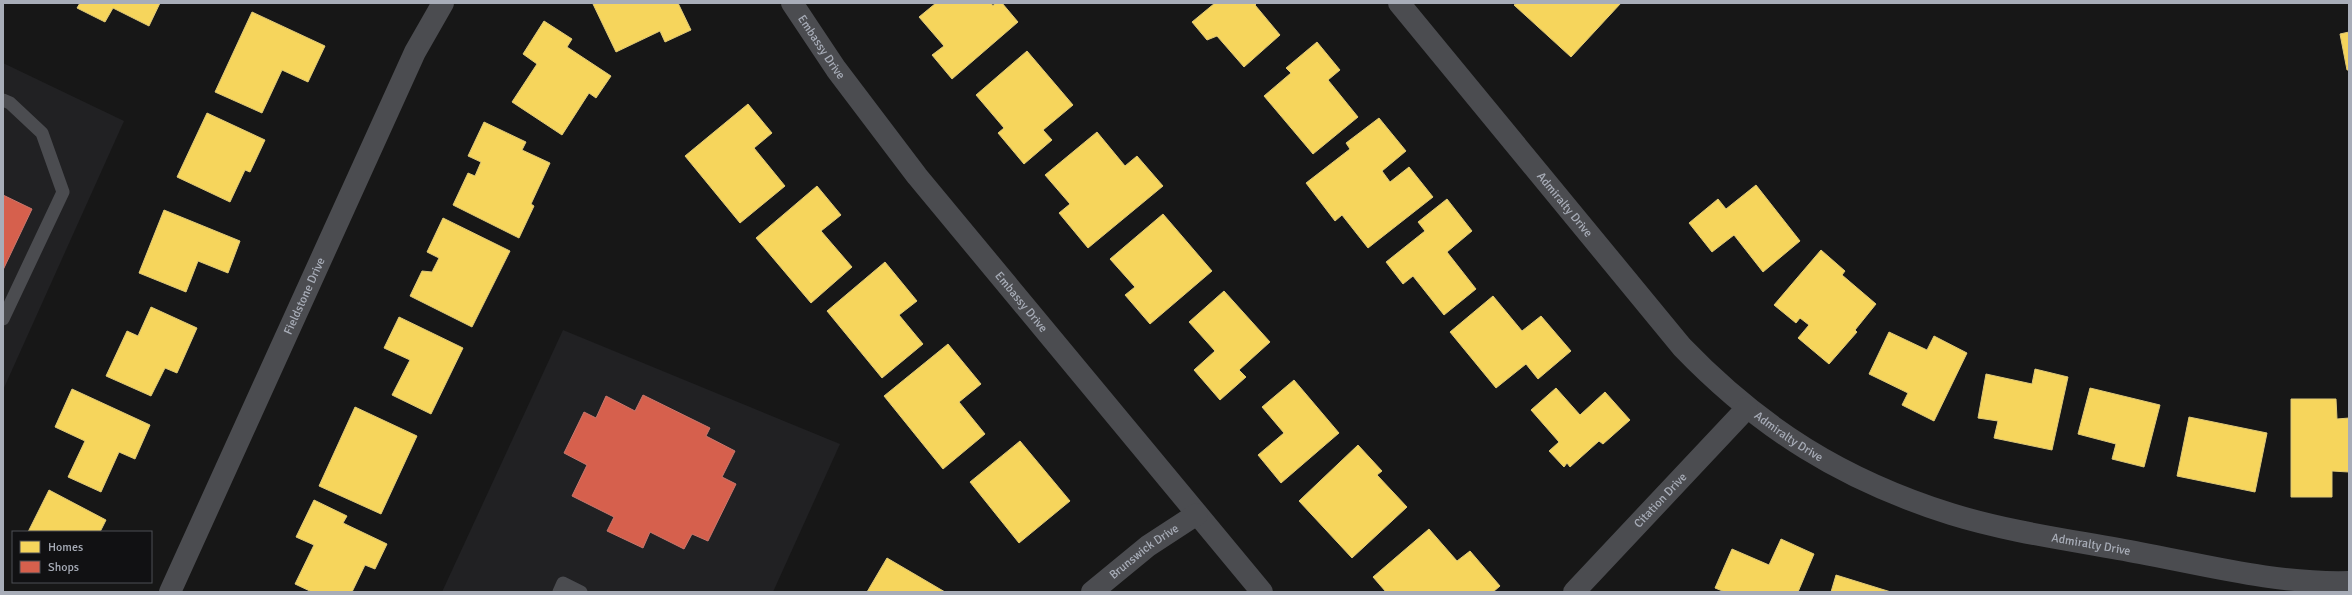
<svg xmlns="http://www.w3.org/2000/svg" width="2352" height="595" viewBox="0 0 2352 595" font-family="Signika,sans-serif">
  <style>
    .built { fill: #212123 }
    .homes { fill: #f6d55c; stroke: #dfc978 }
    .shops { fill: #d6604d; stroke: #c8776d }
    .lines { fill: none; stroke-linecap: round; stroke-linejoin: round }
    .service { stroke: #4b4c50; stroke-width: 13 }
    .minor { stroke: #4b4c50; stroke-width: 22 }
    .labels { text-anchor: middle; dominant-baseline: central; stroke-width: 4; stroke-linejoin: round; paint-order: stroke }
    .street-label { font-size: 12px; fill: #a8adb8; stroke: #111113 }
  </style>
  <rect width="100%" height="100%" fill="#171717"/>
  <!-- built -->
  <g class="built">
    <path d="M3 63 124 121 3 390Z"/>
    <path d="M563 330 840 444 773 592H442Z"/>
  </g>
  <!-- homes -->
  <g class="homes">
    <path d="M80 3H160L149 26 113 8 105 22 77 8Z"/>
    <path d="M596 3H678L691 30 665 42 660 31 616 52 593 4Z"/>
    <path d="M936 3H991L993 6 995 3H1002L1018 22 952 79 932 55 944 46 919 17Z"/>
    <path d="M1215 3H1257L1255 5 1280 35 1244 67 1217 36 1207 40 1192 22Z"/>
    <path d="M1517 3H1621L1571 57 1514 5Z"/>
    <path d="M252 12 325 46 308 82 282 70 262 113 215 92Z"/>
    <path d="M544 21 572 39 567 47 611 76 596 98 589 93 562 135 512 102 537 64 523 54Z"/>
    <path d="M2349 32V70H2347L2340 34Z"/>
    <path d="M1317 42 1340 70 1328 80 1358 117 1313 154 1264 96 1291 73 1286 68Z"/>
    <path d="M1027 51 1073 105 1043 130 1052 140 1024 164 998 133 1004 128 976 95Z"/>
    <path d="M748 104 772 133 754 148 785 186 740 223 685 156Z"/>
    <path d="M207 113 265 140 250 172 245 170 230 202 177 177Z"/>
    <path d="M1379 118 1406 151 1382 171 1390 182 1409 167 1433 197 1368 248 1342 215 1335 221 1306 183 1350 149 1346 143Z"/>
    <path d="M484 122 526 142 522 150 550 163 531 204 534 206 519 238 453 205 468 173 475 176 481 162 468 156Z"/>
    <path d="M1097 132 1125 166 1137 156 1163 186 1088 248 1059 213 1070 204 1045 175Z"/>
    <path d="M1756 185 1800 241 1763 272 1734 235 1712 252 1689 223 1718 199 1726 209Z"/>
    <path d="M817 186 841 215 821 231 852 267 811 303 756 238Z"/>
    <path d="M1447 199 1472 231 1447 252 1476 289 1444 315 1413 276 1403 284 1386 262 1425 231 1418 222Z"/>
    <path d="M164 210 240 241 228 273 198 261 186 292 139 273Z"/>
    <path d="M1163 214 1212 271 1150 324 1125 295 1135 287 1110 259Z"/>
    <path d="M443 218 510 251 472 327 410 296 422 271 432 272 439 258 427 252Z"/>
    <path d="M1821 250 1845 271 1842 275 1876 304 1855 330 1857 332 1829 364 1798 338 1809 325 1800 318 1796 323 1774 305Z"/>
    <path d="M885 262 917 301 899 315 923 344 882 378 827 311Z"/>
    <path d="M1224 291 1270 342 1239 370 1246 377 1220 400 1194 370 1215 351 1189 322Z"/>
    <path d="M1493 296 1522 331 1541 316 1571 351 1538 379 1526 364 1496 388 1450 332Z"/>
    <path d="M151 307 197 328 177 373 165 368 151 396 106 376 127 331 138 336Z"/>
    <path d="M399 317 463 348 431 414 392 395 410 360 384 348Z"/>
    <path d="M1889 332 1927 350 1934 336 1967 353 1934 421 1902 405 1908 393 1869 374Z"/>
    <path d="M948 344 981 384 959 402 985 434 943 469 884 396Z"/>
    <path d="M2035 369 2068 377 2052 450 1994 438 1998 421 1978 418 1986 374 2032 384Z"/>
    <path d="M1294 380 1339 433 1281 483 1258 455 1284 433 1262 407Z"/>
    <path d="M1556 388 1580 415 1605 392 1630 420 1603 444 1599 441 1570 467 1567 463 1564 467 1549 451 1559 442 1531 410Z"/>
    <path d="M2090 388 2160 405 2144 467 2112 459 2116 444 2078 434Z"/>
    <path d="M72 389 150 425 135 459 119 452 101 492 68 477 85 441 55 427Z"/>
    <path d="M2291 399H2336L2337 419 2349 418V472L2332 471V497H2291Z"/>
    <path d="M355 407 417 436 381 514 319 486Z"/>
    <path d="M2189 417 2267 433 2255 492 2177 476Z"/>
    <path d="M1020 441 1070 501 1019 543 970 482Z"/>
    <path d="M1358 445 1382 471 1377 475 1407 507 1352 558 1299 501Z"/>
    <path d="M49 490 106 520 100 532H28Z"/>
    <path d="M314 500 347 516 343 523 387 544 375 569 365 565 352 592H312L295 584 314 545 296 537Z"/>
    <path d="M1429 529 1457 561 1470 551 1500 586 1493 592H1386L1373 577Z"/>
    <path d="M1781 539 1814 554 1798 592H1725L1715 588 1732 549 1769 565Z"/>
    <path d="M887 558 945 592H867Z"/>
    <path d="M1836 575 1891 592H1831Z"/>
  </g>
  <!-- shops -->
  <g class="shops">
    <path d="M3 195 32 209 3 270Z"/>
    <path d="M643 395 710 428 706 436 735 451 722 477 736 484 708 541 692 534 684 549 650 532 643 548 607 531 614 517 572 496 587 465 564 453 584 412 596 418 606 396 635 411Z"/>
  </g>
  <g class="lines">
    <!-- service -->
    <g class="service">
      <path d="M3 100 10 103 42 133 63 192 3 319"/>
      <path d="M559 592 563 583 581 592"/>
    </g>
    <!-- minor -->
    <g class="minor">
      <path id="s1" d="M792 3 836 69 917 176 1262 592"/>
      <path id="s2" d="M1399 3 1682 347C1761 429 1843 480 1951 514 2012 533 2078 541 2140 553 2209 566 2278 584 2349 582"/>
      <path id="s3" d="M170 592 415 52 443 3"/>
      <path id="s4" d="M1092 592 1148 546 1197 514"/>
      <path id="s5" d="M1574 592 1747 408"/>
    </g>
  </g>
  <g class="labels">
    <!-- street labels -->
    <g class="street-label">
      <text stroke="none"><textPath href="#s1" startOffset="53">Embassy Drive</textPath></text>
      <text stroke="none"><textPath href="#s2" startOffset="261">Admiralty Drive</textPath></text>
      <text stroke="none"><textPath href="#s3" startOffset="325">Fieldstone Drive</textPath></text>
      <text stroke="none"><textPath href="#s1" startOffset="377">Embassy Drive</textPath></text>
      <text stroke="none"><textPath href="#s2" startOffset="585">Admiralty Drive</textPath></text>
      <text stroke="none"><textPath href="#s5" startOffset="126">Citation Drive</textPath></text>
      <text stroke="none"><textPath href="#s2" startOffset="909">Admiralty Drive</textPath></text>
      <text stroke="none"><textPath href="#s4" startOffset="66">Brunswick Drive</textPath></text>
    </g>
  </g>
  <!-- border -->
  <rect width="2352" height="595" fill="none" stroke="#a8adb8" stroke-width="8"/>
  <!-- legend -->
  <rect x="12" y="531" width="140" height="52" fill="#111113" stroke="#4d4f55"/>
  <rect x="20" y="541" width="20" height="12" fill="#f6d55c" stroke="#4d4f55"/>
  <text x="48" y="551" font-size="12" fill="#a8adb8">Homes</text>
  <rect x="20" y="561" width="20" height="12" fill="#d6604d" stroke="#4d4f55"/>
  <text x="48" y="571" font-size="12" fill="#a8adb8">Shops</text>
</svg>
